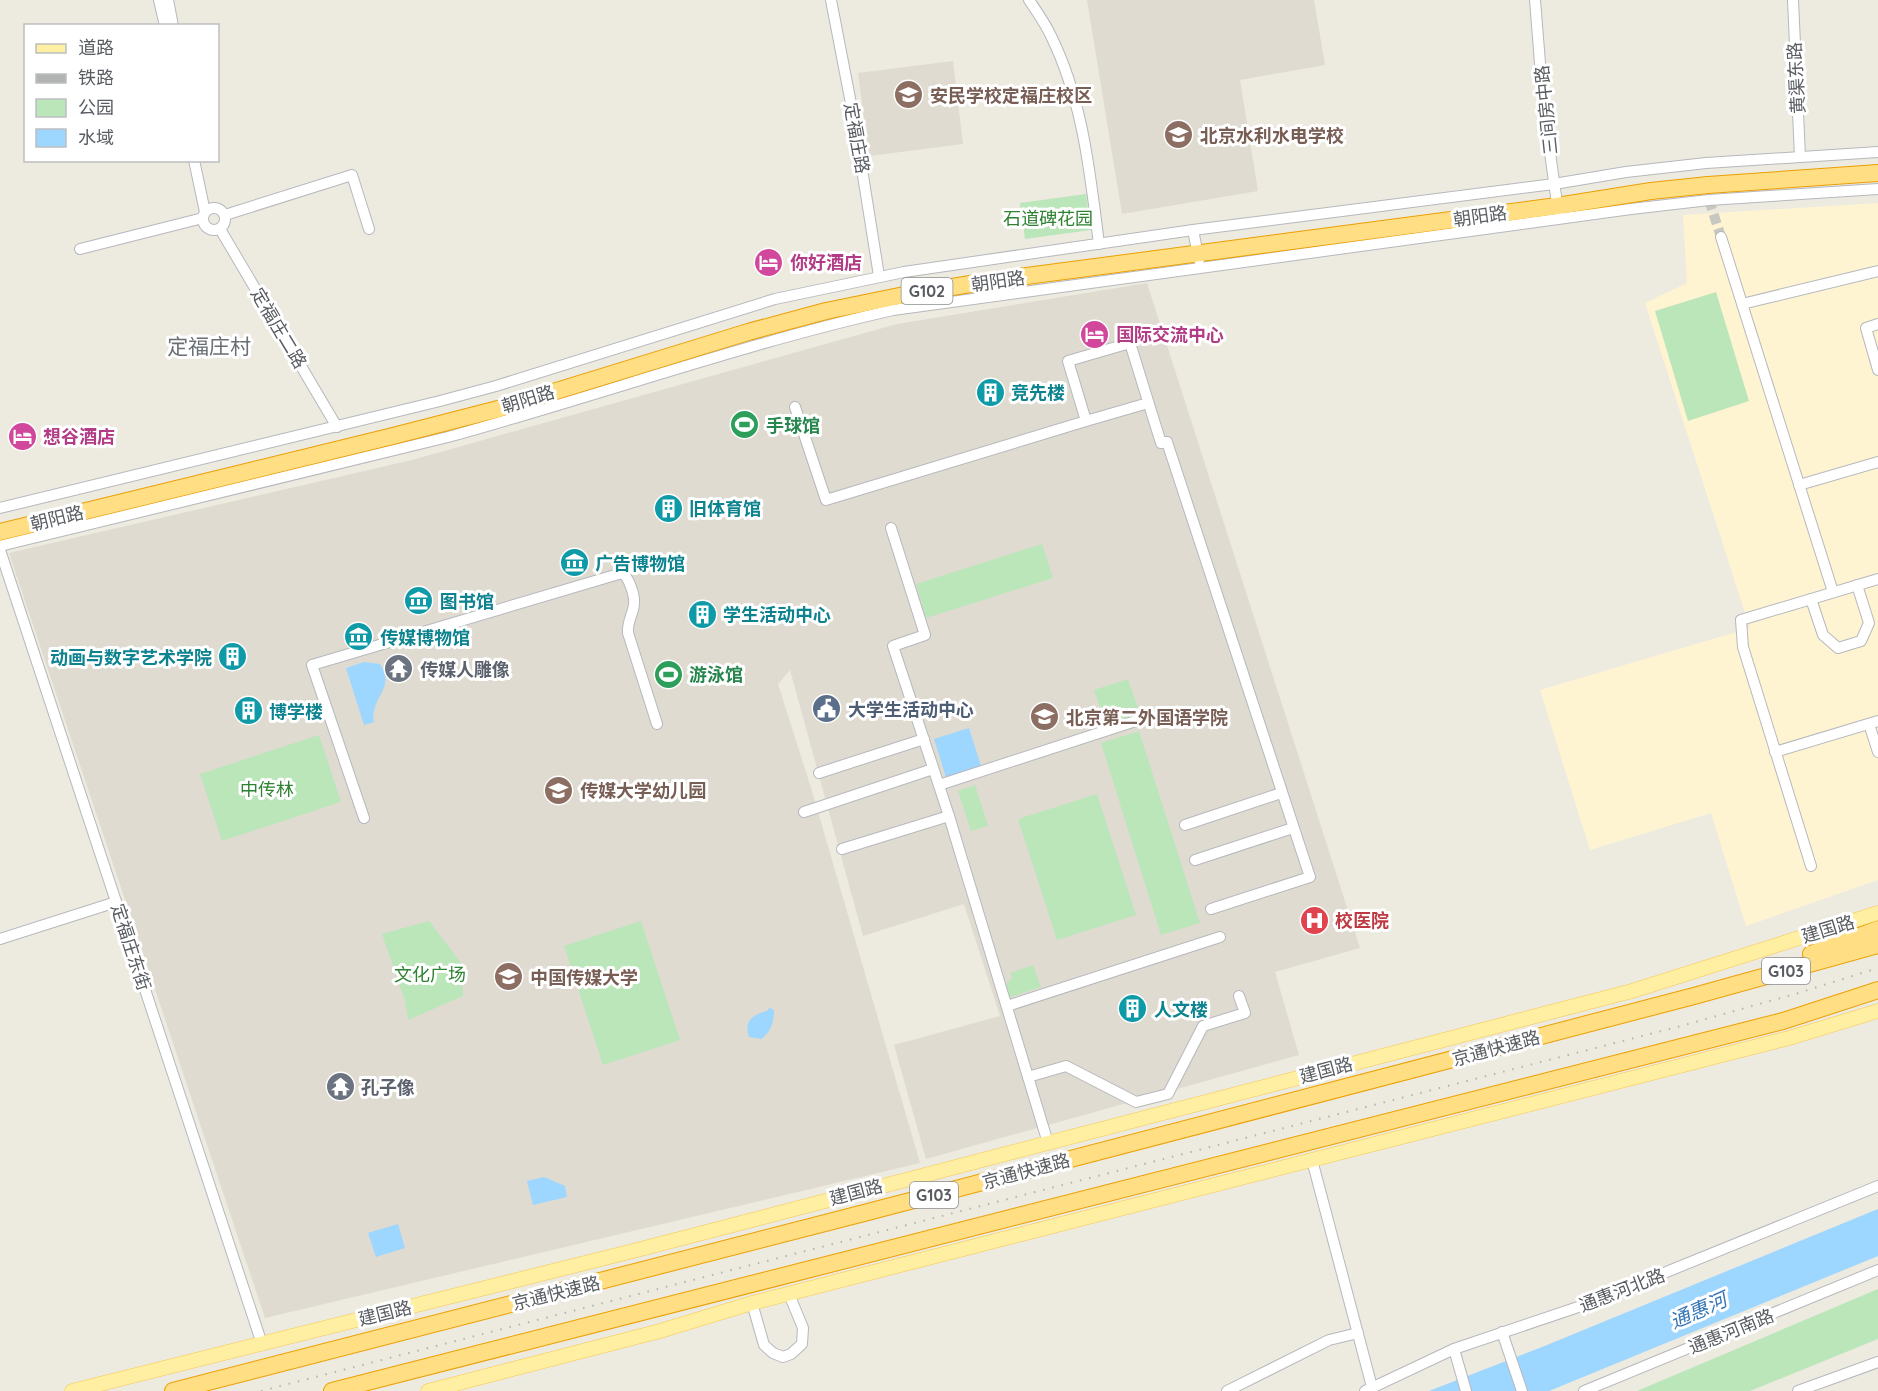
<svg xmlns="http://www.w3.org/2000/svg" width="1878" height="1391" viewBox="0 0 1878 1391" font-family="Quicksand,'Noto Sans SC',sans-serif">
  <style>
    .commercial { fill: #fff4d2 }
    .education { fill: #dfdbd0 }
    .green { fill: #bbe6ba }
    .water { fill: #9dd6ff }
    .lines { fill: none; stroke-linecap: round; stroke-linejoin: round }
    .minor-tunnel { stroke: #c8c7c0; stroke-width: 10; stroke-dasharray: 10 5; stroke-linecap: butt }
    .minor-casing { stroke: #b6b8bd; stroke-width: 12 }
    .major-casing { stroke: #f8c64d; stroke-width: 15 }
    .highway-casing { stroke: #ec9f00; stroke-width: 18 }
    .minor { stroke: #fff; stroke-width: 10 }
    .major { stroke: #ffefa2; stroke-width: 14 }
    .highway { stroke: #ffde84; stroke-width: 16 }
    .rail { stroke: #b2b3b3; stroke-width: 2; stroke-dasharray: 1.5 8; stroke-linecap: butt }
    .labels { text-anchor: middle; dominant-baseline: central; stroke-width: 6; stroke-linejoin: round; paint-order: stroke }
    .shield { fill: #fff; stroke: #8b8e91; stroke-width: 1.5 }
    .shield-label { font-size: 16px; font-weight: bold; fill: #595d62 }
    .street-label { font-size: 18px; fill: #595d62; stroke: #fff }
    .education-label { font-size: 18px; font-weight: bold; fill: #785e54; stroke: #fff; text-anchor: start }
    .park-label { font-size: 18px; fill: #2f8232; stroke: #fff }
    .hotel-label { font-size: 18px; font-weight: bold; fill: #b23c85; stroke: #fff; text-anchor: start }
    .culture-label { font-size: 18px; font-weight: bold; fill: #0d838f; stroke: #fff; text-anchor: start }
    .leisure-label { font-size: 18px; font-weight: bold; fill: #27864d; stroke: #fff; text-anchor: start }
    .worship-label { font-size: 18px; font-weight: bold; fill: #5b616d; stroke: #fff; text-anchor: start }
    .service-label { font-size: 18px; font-weight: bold; fill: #4e5e75; stroke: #fff; text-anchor: start }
    .health-label { font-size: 18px; font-weight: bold; fill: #be3a42; stroke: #fff; text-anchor: start }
    .water-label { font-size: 20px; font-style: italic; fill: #3776b6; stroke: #fff }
    .quarter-label { font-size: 21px; fill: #696f74; stroke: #fff }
  </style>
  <rect width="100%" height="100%" fill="#edeae0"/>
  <!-- commercial -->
  <path class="commercial" d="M1878 203V880L1746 926 1711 813 1590 850 1540 690 1750 628 1645 303 1687 283 1683 215Z"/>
  <!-- education -->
  <g class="education">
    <path d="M1087 0H1314L1325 65 1240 80 1258 191 1122 214Z"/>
    <path d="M953 61 963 144 869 156 858 73Z"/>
    <path d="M1147 283 1360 948 1275 972 1299 1055 926 1159 894 1045 1000 1016 964 904 863 936 790 670 778 684 812 791 920 1163 265 1318 9 553 412 460 897 324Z"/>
  </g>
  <!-- green -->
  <g class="green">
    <path d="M1086 194 1091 230 1025 239 1020 203Z"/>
    <path d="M1716 292 1749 401 1688 421 1655 311Z"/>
    <path d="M1042 544 1053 578 926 618 916 584Z"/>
    <path d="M1128 679 1140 714 1106 724 1094 690Z"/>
    <path d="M1139 731 1200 923 1161 935 1101 743Z"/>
    <path d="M319 735 341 802 222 841 200 774Z"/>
    <path d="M975 785 988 826 971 831 958 791Z"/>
    <path d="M1097 794 1136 915 1057 940 1018 819Z"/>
    <path d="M429 921 461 963 463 996 408 1020 405 1001 382 934Z"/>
    <path d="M641 921 680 1040 603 1065 564 946Z"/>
    <path d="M1033 965 1041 987 1010 997 1006 985 1012 978 1010 973Z"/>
    <path d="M1878 1289V1339L1750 1391H1637Z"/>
  </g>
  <!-- water -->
  <g class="water">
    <path d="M364 662 380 664C397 687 369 699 374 722L364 725 346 668Z"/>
    <path d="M969 728 981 766 946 777 934 739Z"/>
    <path d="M769 1008 774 1010C774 1022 771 1032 761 1039L749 1037C744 1021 752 1015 767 1011Z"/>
    <path d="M544 1177 565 1186 567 1197 533 1205 527 1181Z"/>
    <path d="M1878 1209V1256L1549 1391H1429L1547 1345Z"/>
    <path d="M398 1224 405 1248 376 1257 368 1233Z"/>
  </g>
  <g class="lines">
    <!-- minor-tunnel -->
    <path class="minor-tunnel" d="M1709 200 1721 237"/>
    <defs>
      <g id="minor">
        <path d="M159 0 165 26"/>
        <path d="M168 0 173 26"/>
        <path d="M831 0 854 119 879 276"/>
        <path d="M1029 0C1037 12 1045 23 1051 36 1083 101 1090 173 1099 244"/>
        <path d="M1535 0 1543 101 1558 211"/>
        <path d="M1793 0 1800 157"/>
        <path d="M194 160 205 212"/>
        <circle cx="214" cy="219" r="11"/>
        <path d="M225 215 352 175 369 229"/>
        <path d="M220 229 337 427"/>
        <path d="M1193 230 1199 260"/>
        <path d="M1721 237 1833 592"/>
        <path d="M80 249 203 218"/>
        <path d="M1742 304 1878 271"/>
        <path d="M1878 324 1866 328 1878 370"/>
        <path d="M1148 403 1086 421 1068 361 1130 343 1161 443 1167 442 1310 877 1211 909"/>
        <path d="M795 407 826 500 1086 421"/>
        <path d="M1799 485 1878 462"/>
        <path d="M0 508 440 401 496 386 775 299 904 272 1193 230 1554 184 1626 172 1706 163 1878 152"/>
        <path d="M891 528 925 635 893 646 949 816 1048 1143"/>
        <path d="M0 546 448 437C597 396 742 344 893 310L1631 209 1709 200 1878 189"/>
        <path d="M0 550 262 1344"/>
        <path d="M1811 599 1823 635 1838 648 1861 641 1869 623 1857 585"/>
        <path d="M1869 724 1878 752"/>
        <path d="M1775 752 1878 721"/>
        <path d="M819 773 924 739"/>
        <path d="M939 785 1148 717"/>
        <path d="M804 812 933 769"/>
        <path d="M364 818 312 665 622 573C629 577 635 596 634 604 633 615 627 621 628 633L657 724"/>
        <path d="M1185 825 1281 793"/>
        <path d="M842 849 949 816"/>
        <path d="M1195 860 1293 828"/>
        <path d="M1811 866 1743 647 1741 620 1878 579"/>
        <path d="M0 939 116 902"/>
        <path d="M1007 1006 1220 937"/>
        <path d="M1028 1077 1066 1066 1136 1102 1168 1094 1203 1026 1245 1013 1239 996"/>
        <path d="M1312 1160 1372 1387"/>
        <path d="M752 1303 764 1345 773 1353 783 1357 791 1354 802 1344 803 1328 789 1294"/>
        <path d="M1502 1332 1522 1391"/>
        <path d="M1454 1349 1466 1391"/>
        <path d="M1227 1391 1329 1340 1358 1333"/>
        <path d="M1365 1391 1454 1349 1590 1303 1878 1186"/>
        <path d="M1584 1391 1878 1270"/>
        <path d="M1798 1391 1878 1362"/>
      </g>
      <g id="major">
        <path d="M72 1391 633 1251 1632 991 1878 913"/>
        <path d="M428 1391 660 1331 752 1303 1789 1038 1878 1011"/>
      </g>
      <g id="highway">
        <path d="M0 532 393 436 498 409 748 332 826 311 909 294 989 281 1557 206 1651 191 1708 185 1878 173"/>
        <path d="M1811 954 1878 929"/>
        <path d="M173 1391 864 1213 1694 996 1878 945"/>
        <path d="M332 1391 1783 1021 1878 990"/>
      </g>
    </defs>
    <!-- minor casing -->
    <use href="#minor" class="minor-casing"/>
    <!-- major casing -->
    <use href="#major" class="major-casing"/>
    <!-- highway casing -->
    <use href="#highway" class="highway-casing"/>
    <!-- minor -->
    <use href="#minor" class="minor"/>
    <!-- major -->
    <use href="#major" class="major"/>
    <!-- highway -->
    <use href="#highway" class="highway"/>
    <!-- rail -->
    <path class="rail" d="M261 1391 1681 1026 1795 994 1878 968"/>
  </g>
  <!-- icons -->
  <defs>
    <symbol id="school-disc" viewBox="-11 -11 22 22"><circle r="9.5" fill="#8d6e63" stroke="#fff"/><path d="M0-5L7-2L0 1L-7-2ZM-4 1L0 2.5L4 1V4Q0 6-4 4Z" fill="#fff"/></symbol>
    <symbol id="hotel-disc" viewBox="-11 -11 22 22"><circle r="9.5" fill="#d1479c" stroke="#fff"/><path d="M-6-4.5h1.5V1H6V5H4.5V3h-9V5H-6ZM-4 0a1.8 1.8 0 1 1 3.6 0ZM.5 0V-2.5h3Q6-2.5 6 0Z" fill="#fff"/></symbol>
    <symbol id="building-disc" viewBox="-11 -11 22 22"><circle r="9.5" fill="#0f9aa8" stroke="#fff"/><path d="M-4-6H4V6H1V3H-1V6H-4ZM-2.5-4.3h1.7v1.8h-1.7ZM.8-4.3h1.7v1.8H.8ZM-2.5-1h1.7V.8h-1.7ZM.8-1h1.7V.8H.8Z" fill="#fff"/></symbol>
    <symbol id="stadium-disc" viewBox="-11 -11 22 22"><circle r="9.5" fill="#2e9e5b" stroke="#fff"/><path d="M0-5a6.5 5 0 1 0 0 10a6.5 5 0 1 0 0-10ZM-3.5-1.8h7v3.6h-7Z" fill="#fff"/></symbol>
    <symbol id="museum-disc" viewBox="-11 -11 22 22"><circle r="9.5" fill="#0f9aa8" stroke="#fff"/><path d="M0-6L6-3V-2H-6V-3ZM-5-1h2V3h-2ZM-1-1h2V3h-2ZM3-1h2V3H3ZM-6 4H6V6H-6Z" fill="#fff"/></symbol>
    <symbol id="temple-disc" viewBox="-11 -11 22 22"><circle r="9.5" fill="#6b7280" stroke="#fff"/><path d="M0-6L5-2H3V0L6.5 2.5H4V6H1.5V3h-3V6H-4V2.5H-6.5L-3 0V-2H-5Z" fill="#fff"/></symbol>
    <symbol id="civic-disc" viewBox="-11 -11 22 22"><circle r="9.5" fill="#5c6f8a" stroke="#fff"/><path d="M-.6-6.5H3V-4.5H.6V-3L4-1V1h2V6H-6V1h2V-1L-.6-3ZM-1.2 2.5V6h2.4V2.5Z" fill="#fff"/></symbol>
    <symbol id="university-disc" viewBox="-11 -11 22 22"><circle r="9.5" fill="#8d6e63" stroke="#fff"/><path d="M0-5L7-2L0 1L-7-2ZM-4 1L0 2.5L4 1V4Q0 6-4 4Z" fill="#fff"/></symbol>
    <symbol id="hospital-disc" viewBox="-11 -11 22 22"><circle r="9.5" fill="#e0444e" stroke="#fff"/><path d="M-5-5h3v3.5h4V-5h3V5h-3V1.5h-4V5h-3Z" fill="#fff"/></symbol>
  </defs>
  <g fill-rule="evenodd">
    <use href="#school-disc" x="892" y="78" width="33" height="33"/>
    <use href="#school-disc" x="1162" y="118" width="33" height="33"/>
    <use href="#hotel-disc" x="752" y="246" width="33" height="33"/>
    <use href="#hotel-disc" x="1078" y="318" width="33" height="33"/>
    <use href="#building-disc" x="974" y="376" width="33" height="33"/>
    <use href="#stadium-disc" x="728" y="408" width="33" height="33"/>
    <use href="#hotel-disc" x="6" y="420" width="33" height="33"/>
    <use href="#building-disc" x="652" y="492" width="33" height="33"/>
    <use href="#museum-disc" x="558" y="546" width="33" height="33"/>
    <use href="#museum-disc" x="402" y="584" width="33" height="33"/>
    <use href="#building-disc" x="686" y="598" width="33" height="33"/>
    <use href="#museum-disc" x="342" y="620" width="33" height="33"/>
    <use href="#building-disc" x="216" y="640" width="33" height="33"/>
    <use href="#temple-disc" x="382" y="652" width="33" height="33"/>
    <use href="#stadium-disc" x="652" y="658" width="33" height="33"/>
    <use href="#civic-disc" x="810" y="692" width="33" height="33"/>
    <use href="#building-disc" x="232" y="694" width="33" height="33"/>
    <use href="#university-disc" x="1028" y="700" width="33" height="33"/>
    <use href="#school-disc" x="542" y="774" width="33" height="33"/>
    <use href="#hospital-disc" x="1298" y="904" width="33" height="33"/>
    <use href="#university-disc" x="492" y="960" width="33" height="33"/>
    <use href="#building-disc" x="1116" y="992" width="33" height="33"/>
    <use href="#temple-disc" x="324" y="1070" width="33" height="33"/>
  </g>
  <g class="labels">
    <!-- shield labels -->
    <g class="shield">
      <rect x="901.5" y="278" width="51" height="26" rx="4.5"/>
      <rect x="1762" y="958" width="48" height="26" rx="4.5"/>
      <rect x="910" y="1182" width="48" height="26" rx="4.5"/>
    </g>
    <g class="shield-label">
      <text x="927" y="291">G102</text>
      <text x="1786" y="971">G103</text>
      <text x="934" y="1195">G103</text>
    </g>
    <!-- street labels -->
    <g class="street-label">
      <text transform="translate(1796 78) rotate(-93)">黄渠东路</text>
      <text transform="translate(1546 110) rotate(-96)">三间房中路</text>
      <text transform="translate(857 138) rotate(80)">定福庄路</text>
      <text transform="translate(1480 216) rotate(-8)">朝阳路</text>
      <text transform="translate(998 281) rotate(-8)">朝阳路</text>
      <text transform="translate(279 328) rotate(59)">定福庄二路</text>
      <text transform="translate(528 399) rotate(-17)">朝阳路</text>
      <text transform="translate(57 518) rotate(-14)">朝阳路</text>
      <text transform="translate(1828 929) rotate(-17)">建国路</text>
      <text transform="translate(131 947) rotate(72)">定福庄东街</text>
      <text transform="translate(1496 1048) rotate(-15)">京通快速路</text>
      <text transform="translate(1326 1070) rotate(-15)">建国路</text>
      <text transform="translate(1026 1171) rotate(-15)">京通快速路</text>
      <text transform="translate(856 1192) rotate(-15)">建国路</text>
      <text transform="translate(1622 1290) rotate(-21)">通惠河北路</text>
      <text transform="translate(556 1293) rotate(-14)">京通快速路</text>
      <text transform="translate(385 1313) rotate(-14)">建国路</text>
      <text transform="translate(1731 1331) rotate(-22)">通惠河南路</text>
    </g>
    <!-- education labels -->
    <g class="education-label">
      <text x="930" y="95">安民学校定福庄校区</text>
      <text x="1200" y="135">北京水利水电学校</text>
      <text x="1066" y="717">北京第二外国语学院</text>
      <text x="580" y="790">传媒大学幼儿园</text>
      <text x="530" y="977">中国传媒大学</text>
    </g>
    <!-- park labels -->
    <g class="park-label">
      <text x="1048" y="218">石道碑花园</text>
      <text x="267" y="789">中传林</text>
      <text x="430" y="974">文化广场</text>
    </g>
    <!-- hotel labels -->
    <g class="hotel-label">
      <text x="790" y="262">你好酒店</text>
      <text x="1116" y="334">国际交流中心</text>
      <text x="43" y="436">想谷酒店</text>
    </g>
    <!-- culture labels -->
    <g class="culture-label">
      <text x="1011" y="392">竞先楼</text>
      <text x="689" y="508">旧体育馆</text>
      <text x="595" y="563">广告博物馆</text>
      <text x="440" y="601">图书馆</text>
      <text x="723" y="614">学生活动中心</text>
      <text x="380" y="637">传媒博物馆</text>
      <text x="212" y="657" text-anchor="end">动画与数字艺术学院</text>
      <text x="269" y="711">博学楼</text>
      <text x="1154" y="1009">人文楼</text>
    </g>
    <!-- leisure labels -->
    <g class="leisure-label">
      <text x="766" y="425">手球馆</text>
      <text x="689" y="674">游泳馆</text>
    </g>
    <!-- worship labels -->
    <g class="worship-label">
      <text x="420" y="669">传媒人雕像</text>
      <text x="361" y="1087">孔子像</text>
    </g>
    <!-- service labels -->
    <g class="service-label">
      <text x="848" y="709">大学生活动中心</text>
    </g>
    <!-- health labels -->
    <g class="health-label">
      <text x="1335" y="920">校医院</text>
    </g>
    <!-- water labels -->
    <g class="water-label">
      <text transform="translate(1698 1310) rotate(-24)">通惠河</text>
    </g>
    <!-- quarter labels -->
    <g class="quarter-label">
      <text x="209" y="346">定福庄村</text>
    </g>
  </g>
  <!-- legend -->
  <rect x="24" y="24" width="195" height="138" fill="#ffffff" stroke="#bdbec0" stroke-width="1.5"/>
  <rect x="36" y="44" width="30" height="9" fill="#ffefa2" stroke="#bdbec0" stroke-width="1.5"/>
  <text x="78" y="54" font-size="18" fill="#595d62">道路</text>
  <rect x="36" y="74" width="30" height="9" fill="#b2b3b3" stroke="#bdbec0" stroke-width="1.5"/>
  <text x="78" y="84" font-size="18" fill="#595d62">铁路</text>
  <rect x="36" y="99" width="30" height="18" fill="#bbe6ba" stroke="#bdbec0" stroke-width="1.5"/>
  <text x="78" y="114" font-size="18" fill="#595d62">公园</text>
  <rect x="36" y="129" width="30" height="18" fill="#9dd6ff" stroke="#bdbec0" stroke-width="1.5"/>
  <text x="78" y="144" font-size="18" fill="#595d62">水域</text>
</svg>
